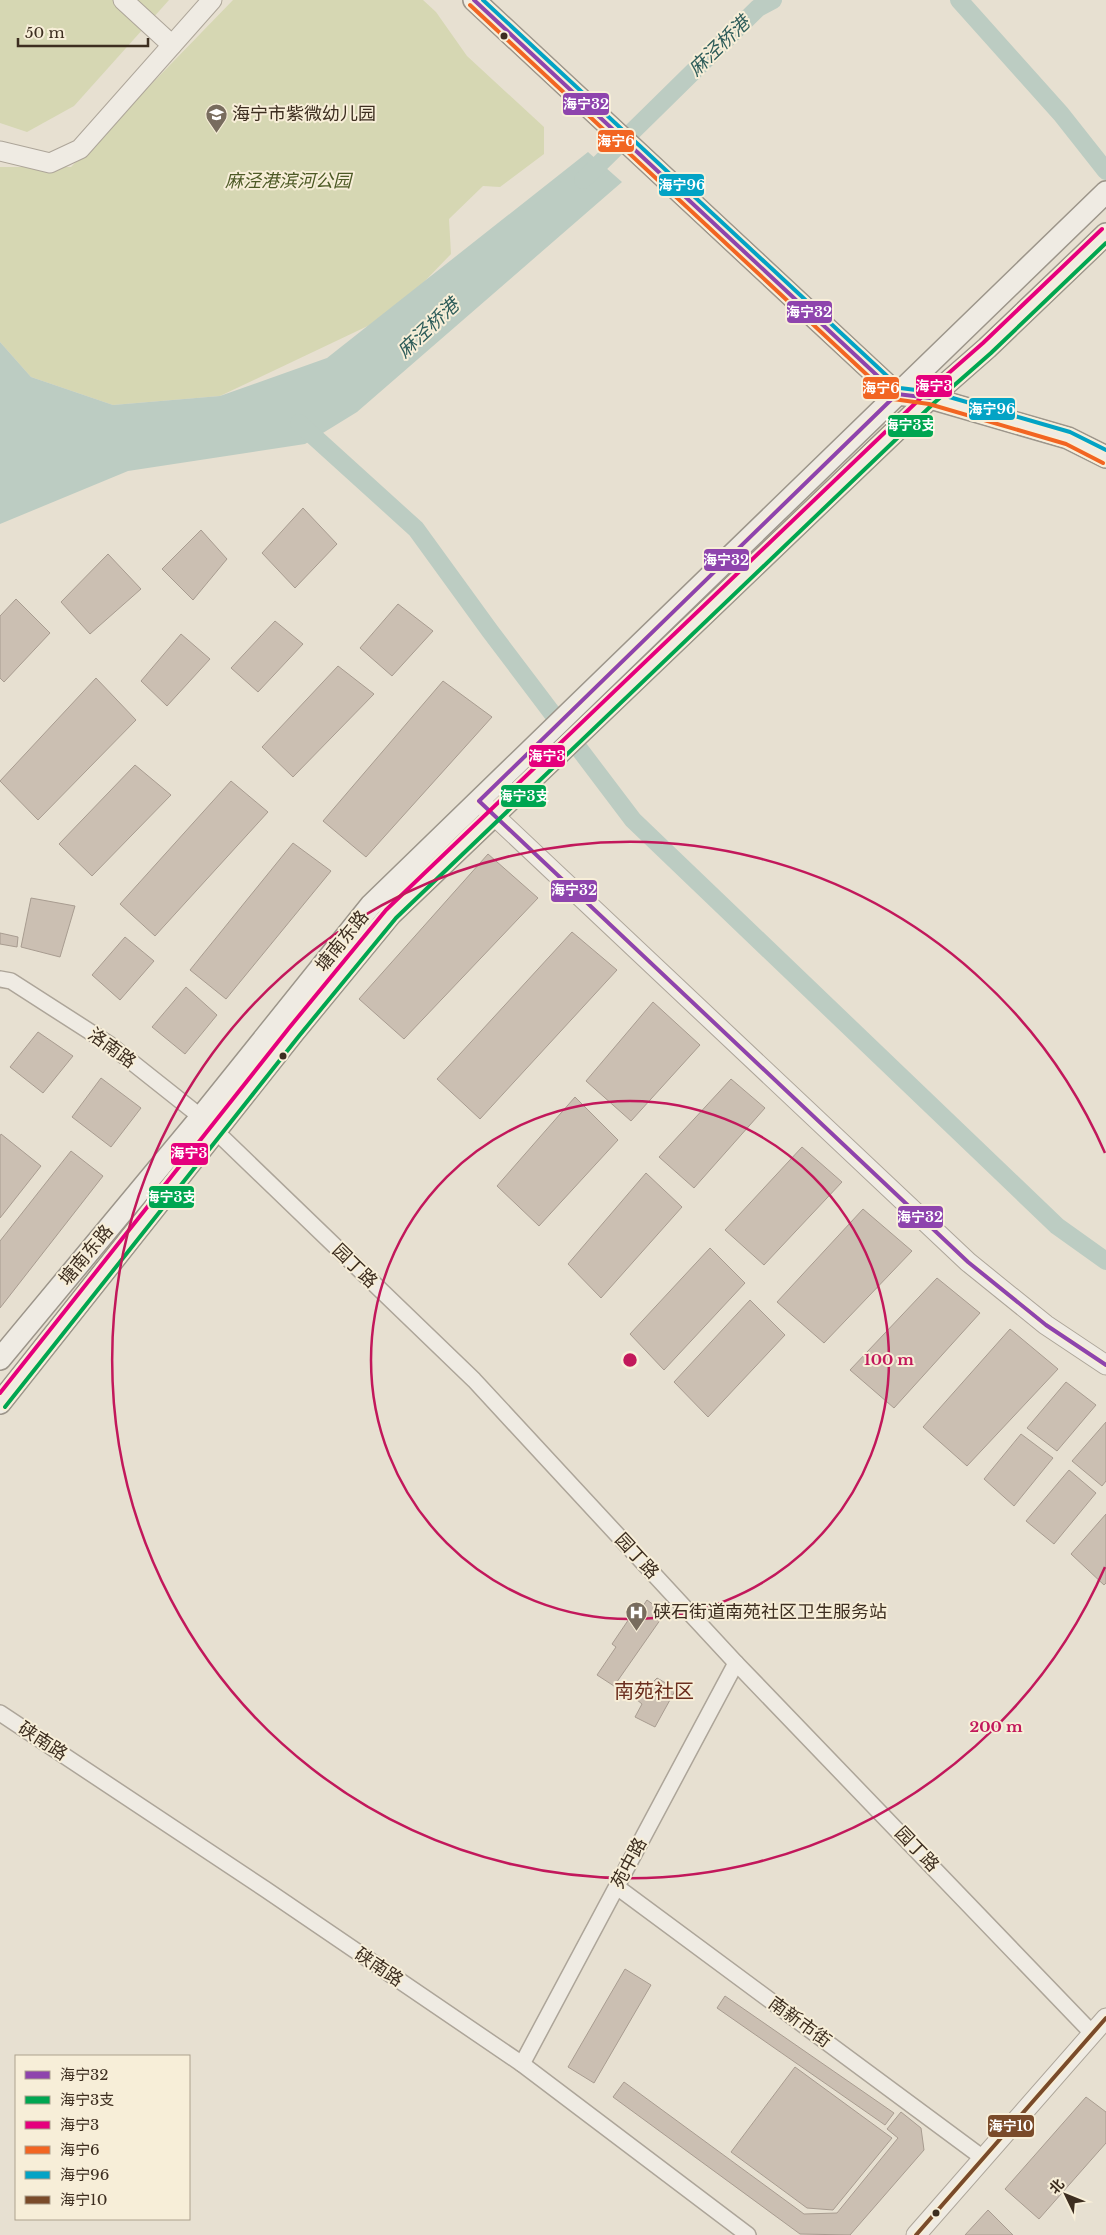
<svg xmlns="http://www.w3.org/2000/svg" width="1106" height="2235" viewBox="0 0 1106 2235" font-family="'Libre Baskerville','Noto Sans SC',serif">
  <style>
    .green { fill: #d6d7b3 }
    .water { fill: #bcccc2 }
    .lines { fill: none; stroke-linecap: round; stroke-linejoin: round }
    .canal { stroke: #bcccc2; stroke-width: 18 }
    .building { fill: #cbbfb2; stroke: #a89c90 }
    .minor-casing { stroke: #ada599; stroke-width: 18 }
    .tertiary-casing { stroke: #ada599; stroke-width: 21 }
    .secondary-casing { stroke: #9c958a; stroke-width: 24 }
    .minor { stroke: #efebe3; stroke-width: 15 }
    .tertiary { stroke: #efebe3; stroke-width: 19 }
    .secondary { stroke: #efebe3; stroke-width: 21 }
    .bus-1-casing { stroke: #f7eed8; stroke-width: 8 }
    .bus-2-casing { stroke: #f7eed8; stroke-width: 8 }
    .bus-3-casing { stroke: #f7eed8; stroke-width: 8 }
    .bus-4-casing { stroke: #f7eed8; stroke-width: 8 }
    .bus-5-casing { stroke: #f7eed8; stroke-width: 8 }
    .bus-6-casing { stroke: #f7eed8; stroke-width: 8 }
    .bus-1 { stroke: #8e44ad; stroke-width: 4 }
    .bus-2 { stroke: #00a651; stroke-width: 4 }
    .bus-3 { stroke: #e5007d; stroke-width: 4 }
    .bus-4 { stroke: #f26522; stroke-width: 4 }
    .bus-5 { stroke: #03a3c5; stroke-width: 4 }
    .bus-6 { stroke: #7a4b2a; stroke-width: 4 }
    .ring { fill: none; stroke: #c2185b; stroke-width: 2.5 }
    .bus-dot { fill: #3d2e20; stroke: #f7eed8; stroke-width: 2 }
    .labels { text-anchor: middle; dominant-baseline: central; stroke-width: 4; stroke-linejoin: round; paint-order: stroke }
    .poi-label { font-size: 18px; fill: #3d2e20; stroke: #f7eed8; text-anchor: start }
    .park-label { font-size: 18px; font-style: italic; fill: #4d5a26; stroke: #f7eed8 }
    .street-label { font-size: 18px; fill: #3d2e20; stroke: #f7eed8 }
    .water-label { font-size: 19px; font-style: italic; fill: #2f5d5a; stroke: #f7eed8 }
    .quarter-label { font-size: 20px; fill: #6b2e1e; stroke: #f7eed8 }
    .centre { fill: #c2185b; stroke: #f7eed8; stroke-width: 2.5 }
    .ring-label { font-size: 15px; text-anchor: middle; font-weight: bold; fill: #c2185b; stroke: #f7eed8; stroke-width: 4; stroke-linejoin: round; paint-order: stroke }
    .line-badge { stroke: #f7eed8; stroke-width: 2 }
    .badge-label { font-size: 14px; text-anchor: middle; font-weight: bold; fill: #fff }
  </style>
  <rect width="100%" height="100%" fill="#e7e0d1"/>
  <!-- green -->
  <g class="green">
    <path d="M0 0H169L74 106 27 132 0 123Z"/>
    <path d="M233 0H423L436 12 467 56 544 127V154L500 187 483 186 449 219 451 254 393 314 220 396 113 405 31 377 0 342V167H71Z"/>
  </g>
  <!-- water -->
  <path class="water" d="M588 152 622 182 357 412 305 444 128 471 0 524V342L31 377 113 405 220 396 327 358Z"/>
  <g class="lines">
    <!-- canal -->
    <g class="canal">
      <path d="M959 0 1061 114 1106 171"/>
      <path d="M583 180 758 8 773 0"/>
      <path d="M299 423 416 529 490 631 633 820 1057 1226 1106 1261"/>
    </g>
  </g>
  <!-- building -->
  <g class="building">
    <path d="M303 508 337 544 295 588 262 553Z"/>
    <path d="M201 530 227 559 193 600 162 569Z"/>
    <path d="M108 554 141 589 90 634 61 602Z"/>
    <path d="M16 599 50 633 4 682 0 678V616Z"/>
    <path d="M398 604 433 631 392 676 360 648Z"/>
    <path d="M275 621 303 644 258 692 231 668Z"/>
    <path d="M181 634 210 659 167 706 141 681Z"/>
    <path d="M338 666 374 694 293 777 262 747Z"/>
    <path d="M96 678 136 720 38 820 0 781Z"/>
    <path d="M443 681 492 717 366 857 323 821Z"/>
    <path d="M135 765 171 795 92 876 59 844Z"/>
    <path d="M231 781 268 812 155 936 120 904Z"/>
    <path d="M293 843 331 871 226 999 190 970Z"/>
    <path d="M488 854 538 898 404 1039 359 999Z"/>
    <path d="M31 898 75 906 60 957 21 947Z"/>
    <path d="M572 932 617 970 480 1119 437 1079Z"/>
    <path d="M0 933 18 937 17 947 0 944Z"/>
    <path d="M125 937 154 961 120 1000 92 975Z"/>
    <path d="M186 987 217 1015 185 1054 152 1027Z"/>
    <path d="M653 1002 700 1045 631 1121 586 1081Z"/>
    <path d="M38 1032 73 1056 43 1093 10 1067Z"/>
    <path d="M101 1078 141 1108 111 1147 72 1117Z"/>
    <path d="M731 1079 765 1108 694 1188 659 1157Z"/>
    <path d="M575 1097 618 1140 539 1226 497 1186Z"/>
    <path d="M1 1134 41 1166 0 1218V1136Z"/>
    <path d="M802 1147 842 1182 764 1265 725 1230Z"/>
    <path d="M71 1151 103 1176 0 1308V1241Z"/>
    <path d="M646 1173 682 1207 601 1298 568 1264Z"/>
    <path d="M863 1209 912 1251 824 1343 777 1302Z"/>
    <path d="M710 1248 745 1283 664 1370 630 1334Z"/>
    <path d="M937 1278 980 1313 894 1408 850 1370Z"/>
    <path d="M750 1300 785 1335 708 1417 674 1382Z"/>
    <path d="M1010 1329 1058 1369 967 1466 923 1427Z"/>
    <path d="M1066 1382 1096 1405 1057 1451 1027 1428Z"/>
    <path d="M1106 1422V1481L1102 1486 1072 1461Z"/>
    <path d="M1021 1434 1053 1458 1014 1506 984 1479Z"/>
    <path d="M1069 1470 1096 1493 1054 1544 1026 1521Z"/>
    <path d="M1106 1514V1583L1104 1585 1071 1554Z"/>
    <path d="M647 1600 665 1613 614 1686 597 1675 616 1647 612 1644 631 1616 635 1618Z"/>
    <path d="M657 1678 676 1689 655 1727 635 1717 642 1704 636 1699 646 1680 652 1683Z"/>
    <path d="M625 1969 651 1985 594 2083 568 2067Z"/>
    <path d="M725 1996 894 2113 885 2125 717 2008Z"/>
    <path d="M795 2067 892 2138 833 2210 807 2208 731 2152Z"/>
    <path d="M624 2082 804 2214 837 2213 898 2138 887 2129 901 2112 921 2128 924 2150 850 2235 800 2234 613 2097Z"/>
    <path d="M1086 2097 1106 2112V2143L1039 2219 1005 2189Z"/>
    <path d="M988 2210 1013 2235H965Z"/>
  </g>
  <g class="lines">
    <defs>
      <g id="minor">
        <path d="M0 979 11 981 109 1044 201 1117 474 1380 736 1663 1092 2033"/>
        <path d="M0 1713 265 1889 522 2064 748 2235"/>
        <path d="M617 1887 983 2158"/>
        <path d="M522 2064 736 1663"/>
      </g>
      <g id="tertiary">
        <path d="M123 0 172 45"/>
        <path d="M0 151 50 163 80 149 212 0"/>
        <path d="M483 805 968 1262 1046 1325 1106 1365"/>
        <path d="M916 2235 1106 2018"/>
      </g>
      <g id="secondary">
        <path d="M474 0 897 394 930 398 1068 438 1106 457"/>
        <path d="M0 1359 201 1117 371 905 1106 192"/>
        <path d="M0 1403 294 1032 391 914 930 398 987 348 1106 234"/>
      </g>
    </defs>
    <!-- minor casing -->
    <use href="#minor" class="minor-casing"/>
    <!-- tertiary casing -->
    <use href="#tertiary" class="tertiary-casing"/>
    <!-- secondary casing -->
    <use href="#secondary" class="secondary-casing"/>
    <!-- minor -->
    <use href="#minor" class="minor"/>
    <!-- tertiary -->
    <use href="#tertiary" class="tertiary"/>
    <!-- secondary -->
    <use href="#secondary" class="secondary"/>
    <defs>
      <g id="bus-1">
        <path d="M474 0 897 394 930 398"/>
        <path d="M897 394 479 801 968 1262 1046 1325 1106 1365"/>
      </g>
      <path id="bus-2" d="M5 1407 299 1036 396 918 934 403 991 353 1106 243"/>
      <path id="bus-3" d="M0 1393 289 1028 386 910 926 393 983 343 1102 229"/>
      <path id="bus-4" d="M470 5 893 399 929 404 1066 444 1103 463"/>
      <path id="bus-5" d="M483 0 900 388 932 392 1070 432 1106 450"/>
      <path id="bus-6" d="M916 2235 1106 2018"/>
    </defs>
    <!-- bus-1 casing -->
    <use href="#bus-1" class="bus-1-casing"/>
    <!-- bus-2 casing -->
    <use href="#bus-2" class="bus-2-casing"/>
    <!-- bus-3 casing -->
    <use href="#bus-3" class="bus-3-casing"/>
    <!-- bus-4 casing -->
    <use href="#bus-4" class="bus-4-casing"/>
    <!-- bus-5 casing -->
    <use href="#bus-5" class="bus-5-casing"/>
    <!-- bus-6 casing -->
    <use href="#bus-6" class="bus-6-casing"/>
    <!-- bus-1 -->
    <use href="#bus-1" class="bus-1"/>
    <!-- bus-2 -->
    <use href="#bus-2" class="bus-2"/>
    <!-- bus-3 -->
    <use href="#bus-3" class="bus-3"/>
    <!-- bus-4 -->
    <use href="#bus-4" class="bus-4"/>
    <!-- bus-5 -->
    <use href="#bus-5" class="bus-5"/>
    <!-- bus-6 -->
    <use href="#bus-6" class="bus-6"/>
  </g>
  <!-- distance rings -->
  <g class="ring">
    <circle cx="630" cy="1360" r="259"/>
    <path d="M1105 1567A518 518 0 1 1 1105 1153"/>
  </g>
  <!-- icons -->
  <defs>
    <symbol id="school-pin" viewBox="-11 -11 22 30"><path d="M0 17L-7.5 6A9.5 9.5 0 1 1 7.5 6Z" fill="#786c5e" stroke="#f7eed8"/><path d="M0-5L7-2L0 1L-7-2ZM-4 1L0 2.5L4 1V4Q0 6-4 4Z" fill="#fff"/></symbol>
    <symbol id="hospital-pin" viewBox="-11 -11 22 30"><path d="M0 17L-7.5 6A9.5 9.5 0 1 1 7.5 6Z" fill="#786c5e" stroke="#f7eed8"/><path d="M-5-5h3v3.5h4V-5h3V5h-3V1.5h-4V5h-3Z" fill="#fff"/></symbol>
  </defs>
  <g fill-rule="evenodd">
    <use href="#school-pin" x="204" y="102" width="25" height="34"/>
    <use href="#hospital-pin" x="624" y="1600" width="25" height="34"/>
  </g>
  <!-- markers -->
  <g class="bus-dot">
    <circle cx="504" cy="36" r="4.5"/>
    <circle cx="283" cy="1056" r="4.5"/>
    <circle cx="936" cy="2213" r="4.5"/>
  </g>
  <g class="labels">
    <!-- poi labels -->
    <g class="poi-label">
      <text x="232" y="114">海宁市紫微幼儿园</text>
      <text x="653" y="1612">硖石街道南苑社区卫生服务站</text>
    </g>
    <!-- park labels -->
    <g class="park-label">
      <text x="288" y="181">麻泾港滨河公园</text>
    </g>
    <!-- street labels -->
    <g class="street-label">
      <text transform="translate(342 941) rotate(-51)">塘南东路</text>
      <text transform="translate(112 1048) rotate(36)">洛南路</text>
      <text transform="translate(86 1255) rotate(-50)">塘南东路</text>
      <text transform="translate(355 1266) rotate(44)">园丁路</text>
      <text transform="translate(637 1556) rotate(47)">园丁路</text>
      <text transform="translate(43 1741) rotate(33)">硖南路</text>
      <text transform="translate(917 1849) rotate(46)">园丁路</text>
      <text transform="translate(629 1863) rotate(-62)">苑中路</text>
      <text transform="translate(379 1967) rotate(34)">硖南路</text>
      <text transform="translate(800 2022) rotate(36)">南新市街</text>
    </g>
    <!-- water labels -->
    <g class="water-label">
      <text transform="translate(719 46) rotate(-44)">麻泾桥港</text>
      <text transform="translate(428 328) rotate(-43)">麻泾桥港</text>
    </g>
    <!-- quarter labels -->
    <g class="quarter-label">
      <text x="654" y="1691">南苑社区</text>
    </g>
  </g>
  <circle cx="630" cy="1360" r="8" class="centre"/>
  <g class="ring-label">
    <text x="889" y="1365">100 m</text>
    <text x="996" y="1732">200 m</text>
  </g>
  <g class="line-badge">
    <rect x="562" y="92" width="48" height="24" rx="5" fill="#8e44ad"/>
    <rect x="597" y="129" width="38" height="24" rx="5" fill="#f26522"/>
    <rect x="658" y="173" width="47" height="24" rx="5" fill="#03a3c5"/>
    <rect x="786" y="300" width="47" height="24" rx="5" fill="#8e44ad"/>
    <rect x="915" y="374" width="38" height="24" rx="5" fill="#e5007d"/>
    <rect x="862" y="376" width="38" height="24" rx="5" fill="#f26522"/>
    <rect x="968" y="397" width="48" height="24" rx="5" fill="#03a3c5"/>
    <rect x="887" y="414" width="47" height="24" rx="5" fill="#00a651"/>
    <rect x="703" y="548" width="47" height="24" rx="5" fill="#8e44ad"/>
    <rect x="528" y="744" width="38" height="24" rx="5" fill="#e5007d"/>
    <rect x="500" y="784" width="47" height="24" rx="5" fill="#00a651"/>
    <rect x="550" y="879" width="48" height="24" rx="5" fill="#8e44ad"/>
    <rect x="170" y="1142" width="39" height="24" rx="5" fill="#e5007d"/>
    <rect x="148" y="1185" width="47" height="24" rx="5" fill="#00a651"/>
    <rect x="897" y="1205" width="47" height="24" rx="5" fill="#8e44ad"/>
    <rect x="987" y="2114" width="48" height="24" rx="5" fill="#7a4b2a"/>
  </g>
  <g class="badge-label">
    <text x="586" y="109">海宁32</text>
    <text x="616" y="146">海宁6</text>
    <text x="682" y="190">海宁96</text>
    <text x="809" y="317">海宁32</text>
    <text x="934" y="391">海宁3</text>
    <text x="881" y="393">海宁6</text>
    <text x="992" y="414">海宁96</text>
    <text x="910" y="430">海宁3支</text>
    <text x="726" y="565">海宁32</text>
    <text x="547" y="761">海宁3</text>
    <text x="524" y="801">海宁3支</text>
    <text x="574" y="895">海宁32</text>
    <text x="189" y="1158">海宁3</text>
    <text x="171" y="1202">海宁3支</text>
    <text x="920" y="1222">海宁32</text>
    <text x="1011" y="2131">海宁10</text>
  </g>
  <!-- legend -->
  <rect x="15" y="2055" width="175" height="165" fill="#f7eed8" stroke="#ada18e"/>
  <rect x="25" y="2071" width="25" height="8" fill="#8e44ad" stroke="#ada18e"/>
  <text x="60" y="2080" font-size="15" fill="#3d2e20">海宁32</text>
  <rect x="25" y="2096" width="25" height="8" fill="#00a651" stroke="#ada18e"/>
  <text x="60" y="2105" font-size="15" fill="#3d2e20">海宁3支</text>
  <rect x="25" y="2121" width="25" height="8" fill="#e5007d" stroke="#ada18e"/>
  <text x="60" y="2130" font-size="15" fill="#3d2e20">海宁3</text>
  <rect x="25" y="2146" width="25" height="8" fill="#f26522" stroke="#ada18e"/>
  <text x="60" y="2155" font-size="15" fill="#3d2e20">海宁6</text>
  <rect x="25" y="2171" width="25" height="8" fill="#03a3c5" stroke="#ada18e"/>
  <text x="60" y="2180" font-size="15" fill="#3d2e20">海宁96</text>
  <rect x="25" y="2196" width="25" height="8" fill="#7a4b2a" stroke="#ada18e"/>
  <text x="60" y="2205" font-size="15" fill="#3d2e20">海宁10</text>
  <!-- north arrow -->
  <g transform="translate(1066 2195) rotate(313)" stroke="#f7eed8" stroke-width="4" paint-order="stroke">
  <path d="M0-4L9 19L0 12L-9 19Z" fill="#3d2e20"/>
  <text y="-8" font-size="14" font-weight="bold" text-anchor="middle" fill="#3d2e20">北</text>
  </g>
  <!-- scale -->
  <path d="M18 38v8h130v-8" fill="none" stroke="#3d2e20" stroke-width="2.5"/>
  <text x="25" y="38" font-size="15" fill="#3d2e20" stroke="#f7eed8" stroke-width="4" paint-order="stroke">50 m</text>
</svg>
